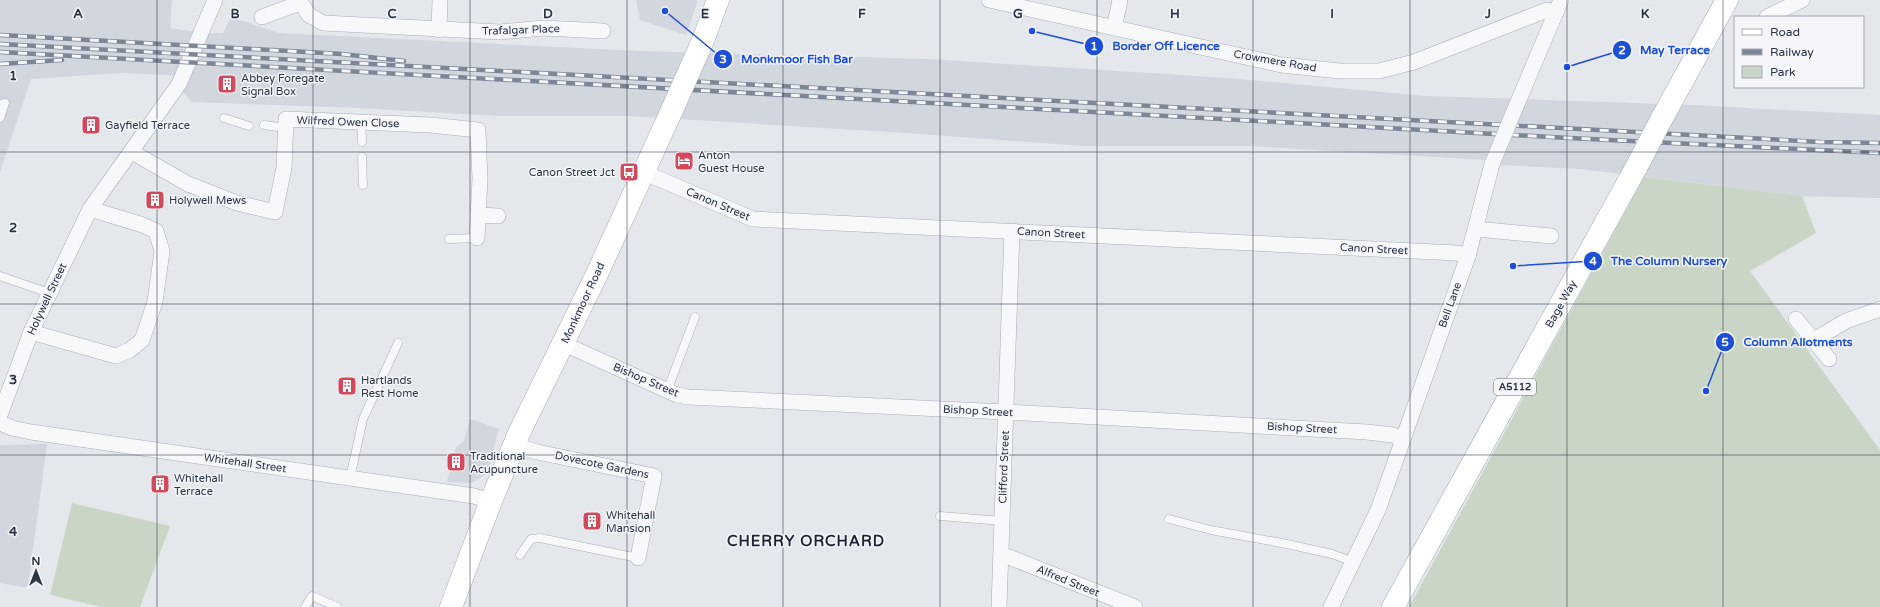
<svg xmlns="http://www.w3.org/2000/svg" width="1880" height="607" viewBox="0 0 1880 607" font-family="'Varela Round',sans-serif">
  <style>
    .built { fill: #d2d6de }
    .green { fill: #c9d6c5 }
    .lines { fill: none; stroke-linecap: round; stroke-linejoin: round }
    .lane-casing { stroke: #a9aeb7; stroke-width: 9 }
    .street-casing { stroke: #a9aeb7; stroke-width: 16 }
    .secondary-casing { stroke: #a9aeb7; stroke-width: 23 }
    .primary-casing { stroke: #a3abb8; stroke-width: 23 }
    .lane { stroke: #f7f8fa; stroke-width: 8 }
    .street { stroke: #f7f8fa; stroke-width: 15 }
    .secondary { stroke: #fff; stroke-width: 22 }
    .primary { stroke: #fff; stroke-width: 22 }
    .rail-casing { stroke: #7d8696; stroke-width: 4.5 }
    .rail { stroke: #f4f6f9; stroke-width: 3; stroke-dasharray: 9; stroke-linecap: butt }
    .street-bridge-casing { stroke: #a9aeb7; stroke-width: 16; stroke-linecap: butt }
    .secondary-bridge-casing { stroke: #a9aeb7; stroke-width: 23; stroke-linecap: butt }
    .primary-bridge-casing { stroke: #a3abb8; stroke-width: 23; stroke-linecap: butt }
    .street-bridge { stroke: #f7f8fa; stroke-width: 15 }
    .secondary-bridge { stroke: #fff; stroke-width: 22 }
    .primary-bridge { stroke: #fff; stroke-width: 22 }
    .grid { fill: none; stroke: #2b3445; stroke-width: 1; stroke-opacity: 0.55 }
    .labels { text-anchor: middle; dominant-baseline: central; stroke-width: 3; stroke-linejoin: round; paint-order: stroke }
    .shield { fill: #f4f6f9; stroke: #676e7b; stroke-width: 1 }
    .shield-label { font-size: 10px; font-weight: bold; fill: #2b3445 }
    .street-label { font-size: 11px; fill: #2b3445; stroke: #f4f6f9 }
    .poi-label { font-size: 11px; fill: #2b3445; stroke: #f4f6f9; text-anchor: start }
    .district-label { font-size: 15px; font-weight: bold; letter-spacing: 1px; fill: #1d2536; stroke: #f4f6f9 }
    .grid-label { font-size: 13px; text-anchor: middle; font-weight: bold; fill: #2b3445; stroke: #f4f6f9; stroke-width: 3; stroke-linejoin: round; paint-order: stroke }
    .leader { fill: none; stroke: #1d4ed8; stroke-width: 1.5 }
    .callout-dot { fill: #1d4ed8; stroke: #f4f6f9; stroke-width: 1.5 }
    .mark-label { font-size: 12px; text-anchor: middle; font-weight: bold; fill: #fff }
    .callout-label { font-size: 12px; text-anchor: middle; font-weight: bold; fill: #1d4ed8; stroke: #f4f6f9; stroke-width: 3; stroke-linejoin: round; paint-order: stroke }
  </style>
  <rect width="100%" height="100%" fill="#e4e7ec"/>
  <!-- built -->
  <g class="built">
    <path d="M0 0H172L170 28 204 33H223L231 17 279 33 638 51 928 59 1228 78 1426 96 1693 105 1880 115V198L1802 196 1580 169 1501 165 1486 160 1249 146H1083L906 133 627 116H498L358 108 192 102 182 91 186 76 123 73 31 79 0 172Z"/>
    <path d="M636 0H695L698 1 686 35 640 20Z"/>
    <path d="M470 419 499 429 487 474 471 483 447 482 456 447 464 441Z"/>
    <path d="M47 444 28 588 0 583V445Z"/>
  </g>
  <!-- green -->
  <g class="green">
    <path d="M1644 177 1802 196 1816 233 1750 271 1880 450V607H1409Z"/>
    <path d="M72 503 170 526 140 607H102L50 595Z"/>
  </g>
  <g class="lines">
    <defs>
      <g id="lane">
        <path d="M0 104 5 103 0 118"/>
        <path d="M224 118 249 126"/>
        <path d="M361 122 362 142"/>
        <path d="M264 125 285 128"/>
        <path d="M362 157 363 185"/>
        <path d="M449 239 477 238"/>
        <path d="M0 276 49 293"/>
        <path d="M667 391 695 317"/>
        <path d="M350 478 363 419 398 343"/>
        <path d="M940 516 1002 521"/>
        <path d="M1169 519 1211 530 1287 544 1332 554 1354 562"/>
        <path d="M520 555 531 539 540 538 638 558"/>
        <path d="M305 607 312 596 337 607"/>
      </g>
      <g id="street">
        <path d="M299 0 309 15 323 23 500 32 543 28 603 31"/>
        <path d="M989 0 1282 65 1339 71H1379L1414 62 1547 10 1556 13"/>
        <path d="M262 17 300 3"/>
        <path d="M1767 17 1802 0"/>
        <path d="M1114 28 1120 0"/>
        <path d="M439 30 440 0"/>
        <path d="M1520 97 1561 0"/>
        <path d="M132 152 188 184 237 203 275 212 284 168 286 119 430 125 478 130 480 179 477 238"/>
        <path d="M643 172 753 219 1457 253 1468 256"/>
        <path d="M478 215 498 216"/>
        <path d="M1476 229 1551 236"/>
        <path d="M1796 319 1829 359"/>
        <path d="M31 332 116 356 130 350 142 340 155 302 162 251 156 231 143 225 90 209"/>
        <path d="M1814 340 1846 321 1880 309"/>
        <path d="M564 344 677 395 688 397 1005 412 1367 432 1393 435 1403 439"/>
        <path d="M0 415 31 332 90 209 179 84 215 0"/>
        <path d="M0 423 12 428 31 432 474 496 491 501"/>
        <path d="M515 445 537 452 654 476 638 558"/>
        <path d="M1002 557H1009L1135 607"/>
        <path d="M999 607 1012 231"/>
        <path d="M1331 607 1378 510 1468 256 1492 164"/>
      </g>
      <g id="secondary">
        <path d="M704 38 718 0"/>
        <path d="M451 607 491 501 519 433 596 276 672 110"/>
      </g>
      <g id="primary">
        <path d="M1661 120 1727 0"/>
        <path d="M1393 607 1637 166"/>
      </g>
    </defs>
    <!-- lane casing -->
    <use href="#lane" class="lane-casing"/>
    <!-- street casing -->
    <use href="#street" class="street-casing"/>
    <!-- secondary casing -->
    <use href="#secondary" class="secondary-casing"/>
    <!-- primary casing -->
    <use href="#primary" class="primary-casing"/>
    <!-- lane -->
    <use href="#lane" class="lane"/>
    <!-- street -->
    <use href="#street" class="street"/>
    <!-- secondary -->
    <use href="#secondary" class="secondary"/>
    <!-- primary -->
    <use href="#primary" class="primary"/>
    <defs>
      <g id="rail">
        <path d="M0 35 342 54 404 61"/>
        <path d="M0 44 1820 142 1880 143"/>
        <path d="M0 52 1569 138 1880 153"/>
        <path d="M0 64 62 60"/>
      </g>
    </defs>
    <!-- rail casing -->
    <use href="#rail" class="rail-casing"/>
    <!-- rail -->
    <use href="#rail" class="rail"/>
    <defs>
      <path id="street-bridge" d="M1492 164 1520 97"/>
      <path id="secondary-bridge" d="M672 110 704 38"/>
      <path id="primary-bridge" d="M1637 166 1661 120"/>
    </defs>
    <!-- street-bridge casing -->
    <use href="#street-bridge" class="street-bridge-casing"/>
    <!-- secondary-bridge casing -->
    <use href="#secondary-bridge" class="secondary-bridge-casing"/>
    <!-- primary-bridge casing -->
    <use href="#primary-bridge" class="primary-bridge-casing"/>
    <!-- street-bridge -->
    <use href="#street-bridge" class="street-bridge"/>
    <!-- secondary-bridge -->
    <use href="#secondary-bridge" class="secondary-bridge"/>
    <!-- primary-bridge -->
    <use href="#primary-bridge" class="primary-bridge"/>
  </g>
  <!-- grid -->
  <path class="grid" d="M157 0V607M313 0V607M470 0V607M627 0V607M783 0V607M940 0V607M1097 0V607M1253 0V607M1410 0V607M1567 0V607M1723 0V607M0 152H1880M0 304H1880M0 455H1880"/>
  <!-- icons -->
  <defs>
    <symbol id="building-square" viewBox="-11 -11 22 22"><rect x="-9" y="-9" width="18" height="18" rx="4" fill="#d1495b" stroke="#f4f6f9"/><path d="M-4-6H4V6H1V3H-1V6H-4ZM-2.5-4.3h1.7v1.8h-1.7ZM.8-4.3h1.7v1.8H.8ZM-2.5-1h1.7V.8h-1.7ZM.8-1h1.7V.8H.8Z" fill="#fff"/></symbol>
    <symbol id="hotel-square" viewBox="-11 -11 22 22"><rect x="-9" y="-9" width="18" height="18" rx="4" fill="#d1495b" stroke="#f4f6f9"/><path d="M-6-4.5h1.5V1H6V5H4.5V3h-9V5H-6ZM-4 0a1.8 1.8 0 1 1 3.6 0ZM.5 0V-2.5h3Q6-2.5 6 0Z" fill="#fff"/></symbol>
    <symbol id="bus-square" viewBox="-11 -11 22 22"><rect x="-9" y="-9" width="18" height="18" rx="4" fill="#d1495b" stroke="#f4f6f9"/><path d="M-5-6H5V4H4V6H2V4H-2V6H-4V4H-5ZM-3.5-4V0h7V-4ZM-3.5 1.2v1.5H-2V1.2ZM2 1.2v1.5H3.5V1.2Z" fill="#fff"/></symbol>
  </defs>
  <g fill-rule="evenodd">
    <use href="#building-square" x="216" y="73" width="22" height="22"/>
    <use href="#building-square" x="80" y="114" width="22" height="22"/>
    <use href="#hotel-square" x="673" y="150" width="22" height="22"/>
    <use href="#bus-square" x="618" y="161" width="22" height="22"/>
    <use href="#building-square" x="144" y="189" width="22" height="22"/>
    <use href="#building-square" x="336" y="375" width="22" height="22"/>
    <use href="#building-square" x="445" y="451" width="22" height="22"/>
    <use href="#building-square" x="149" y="473" width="22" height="22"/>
    <use href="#building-square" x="581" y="510" width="22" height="22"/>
  </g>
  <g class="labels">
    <!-- shield labels -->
    <rect class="shield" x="1494" y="379" width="42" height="16" rx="3"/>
    <g class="shield-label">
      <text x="1515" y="387">A5112</text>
    </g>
    <!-- street labels -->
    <g class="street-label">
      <text transform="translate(521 30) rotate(-2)">Trafalgar Place</text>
      <text transform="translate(1275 61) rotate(10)">Crowmere Road</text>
      <text transform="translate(348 122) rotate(2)">Wilfred Owen Close</text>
      <text transform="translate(718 204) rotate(23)">Canon Street</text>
      <text transform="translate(1051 233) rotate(3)">Canon Street</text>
      <text transform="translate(1374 249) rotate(3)">Canon Street</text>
      <text transform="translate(47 299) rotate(-65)">Holywell Street</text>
      <text transform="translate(583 303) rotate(-65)">Monkmoor Road</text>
      <text transform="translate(1561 304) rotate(-61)">Bage Way</text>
      <text transform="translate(1450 305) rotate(-70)">Bell Lane</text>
      <text transform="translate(646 380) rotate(23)">Bishop Street</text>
      <text transform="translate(978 411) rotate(3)">Bishop Street</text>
      <text transform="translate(1302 428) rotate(3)">Bishop Street</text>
      <text transform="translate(245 463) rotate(8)">Whitehall Street</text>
      <text transform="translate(602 465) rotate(12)">Dovecote Gardens</text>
      <text transform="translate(1004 467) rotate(-88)">Clifford Street</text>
      <text transform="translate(1068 581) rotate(22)">Alfred Street</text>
    </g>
    <!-- poi labels -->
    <g class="poi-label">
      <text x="241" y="78">Abbey Foregate<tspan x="241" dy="13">Signal Box</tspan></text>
      <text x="105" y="125">Gayfield Terrace</text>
      <text x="698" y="155">Anton<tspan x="698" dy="13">Guest House</tspan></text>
      <text x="615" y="172" text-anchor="end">Canon Street Jct</text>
      <text x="169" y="200">Holywell Mews</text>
      <text x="361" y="380">Hartlands<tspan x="361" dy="13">Rest Home</tspan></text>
      <text x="470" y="456">Traditional<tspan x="470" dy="13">Acupuncture</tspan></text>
      <text x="174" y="478">Whitehall<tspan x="174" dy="13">Terrace</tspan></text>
      <text x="606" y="515">Whitehall<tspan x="606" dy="13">Mansion</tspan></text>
    </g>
    <!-- district labels -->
    <g class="district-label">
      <text x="806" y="541">CHERRY ORCHARD</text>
    </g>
  </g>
  <g class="grid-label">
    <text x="78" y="18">A</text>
    <text x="235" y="18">B</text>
    <text x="392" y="18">C</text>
    <text x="548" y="18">D</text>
    <text x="705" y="18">E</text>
    <text x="862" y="18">F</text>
    <text x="1018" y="18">G</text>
    <text x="1175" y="18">H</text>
    <text x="1332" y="18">I</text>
    <text x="1488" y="18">J</text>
    <text x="1645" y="18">K</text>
    <text x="13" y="80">1</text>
    <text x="13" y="232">2</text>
    <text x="13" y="384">3</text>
    <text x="13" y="536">4</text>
  </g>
  <!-- callouts -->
  <path class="leader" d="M1032 31L1094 46M1567 67L1622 50M665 11L723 59M1513 266L1593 261M1706 391L1725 342"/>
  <g class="callout-dot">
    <circle cx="1032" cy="31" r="4"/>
    <circle cx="1567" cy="67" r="4"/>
    <circle cx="665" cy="11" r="4"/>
    <circle cx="1513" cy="266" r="4"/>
    <circle cx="1706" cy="391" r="4"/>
    <circle cx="1094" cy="46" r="10"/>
    <circle cx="1622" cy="50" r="10"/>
    <circle cx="723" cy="59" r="10"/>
    <circle cx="1593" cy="261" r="10"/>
    <circle cx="1725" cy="342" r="10"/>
  </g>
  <g class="mark-label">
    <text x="1094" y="50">1</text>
    <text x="1622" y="54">2</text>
    <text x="723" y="63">3</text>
    <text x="1593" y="265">4</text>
    <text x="1725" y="346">5</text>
  </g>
  <g class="callout-label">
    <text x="1166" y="50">Border Off Licence</text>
    <text x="1675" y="54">May Terrace</text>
    <text x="797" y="63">Monkmoor Fish Bar</text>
    <text x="1669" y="265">The Column Nursery</text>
    <text x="1798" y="346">Column Allotments</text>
  </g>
  <!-- legend -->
  <rect x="1734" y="16" width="130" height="72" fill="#f4f6f9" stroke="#a4a8b1"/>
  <rect x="1742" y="29" width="20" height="6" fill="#ffffff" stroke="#a4a8b1"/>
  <text x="1770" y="36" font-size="12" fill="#2b3445">Road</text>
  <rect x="1742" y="49" width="20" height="6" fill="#7d8696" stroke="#a4a8b1"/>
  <text x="1770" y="56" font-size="12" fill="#2b3445">Railway</text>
  <rect x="1742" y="66" width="20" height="12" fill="#c9d6c5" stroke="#a4a8b1"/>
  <text x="1770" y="76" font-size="12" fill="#2b3445">Park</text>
  <!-- north arrow -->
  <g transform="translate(36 571)" stroke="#f4f6f9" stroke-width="3" paint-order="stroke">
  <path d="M0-3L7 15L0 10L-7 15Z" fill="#2b3445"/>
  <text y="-6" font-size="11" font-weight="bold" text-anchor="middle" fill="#2b3445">N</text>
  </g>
</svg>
